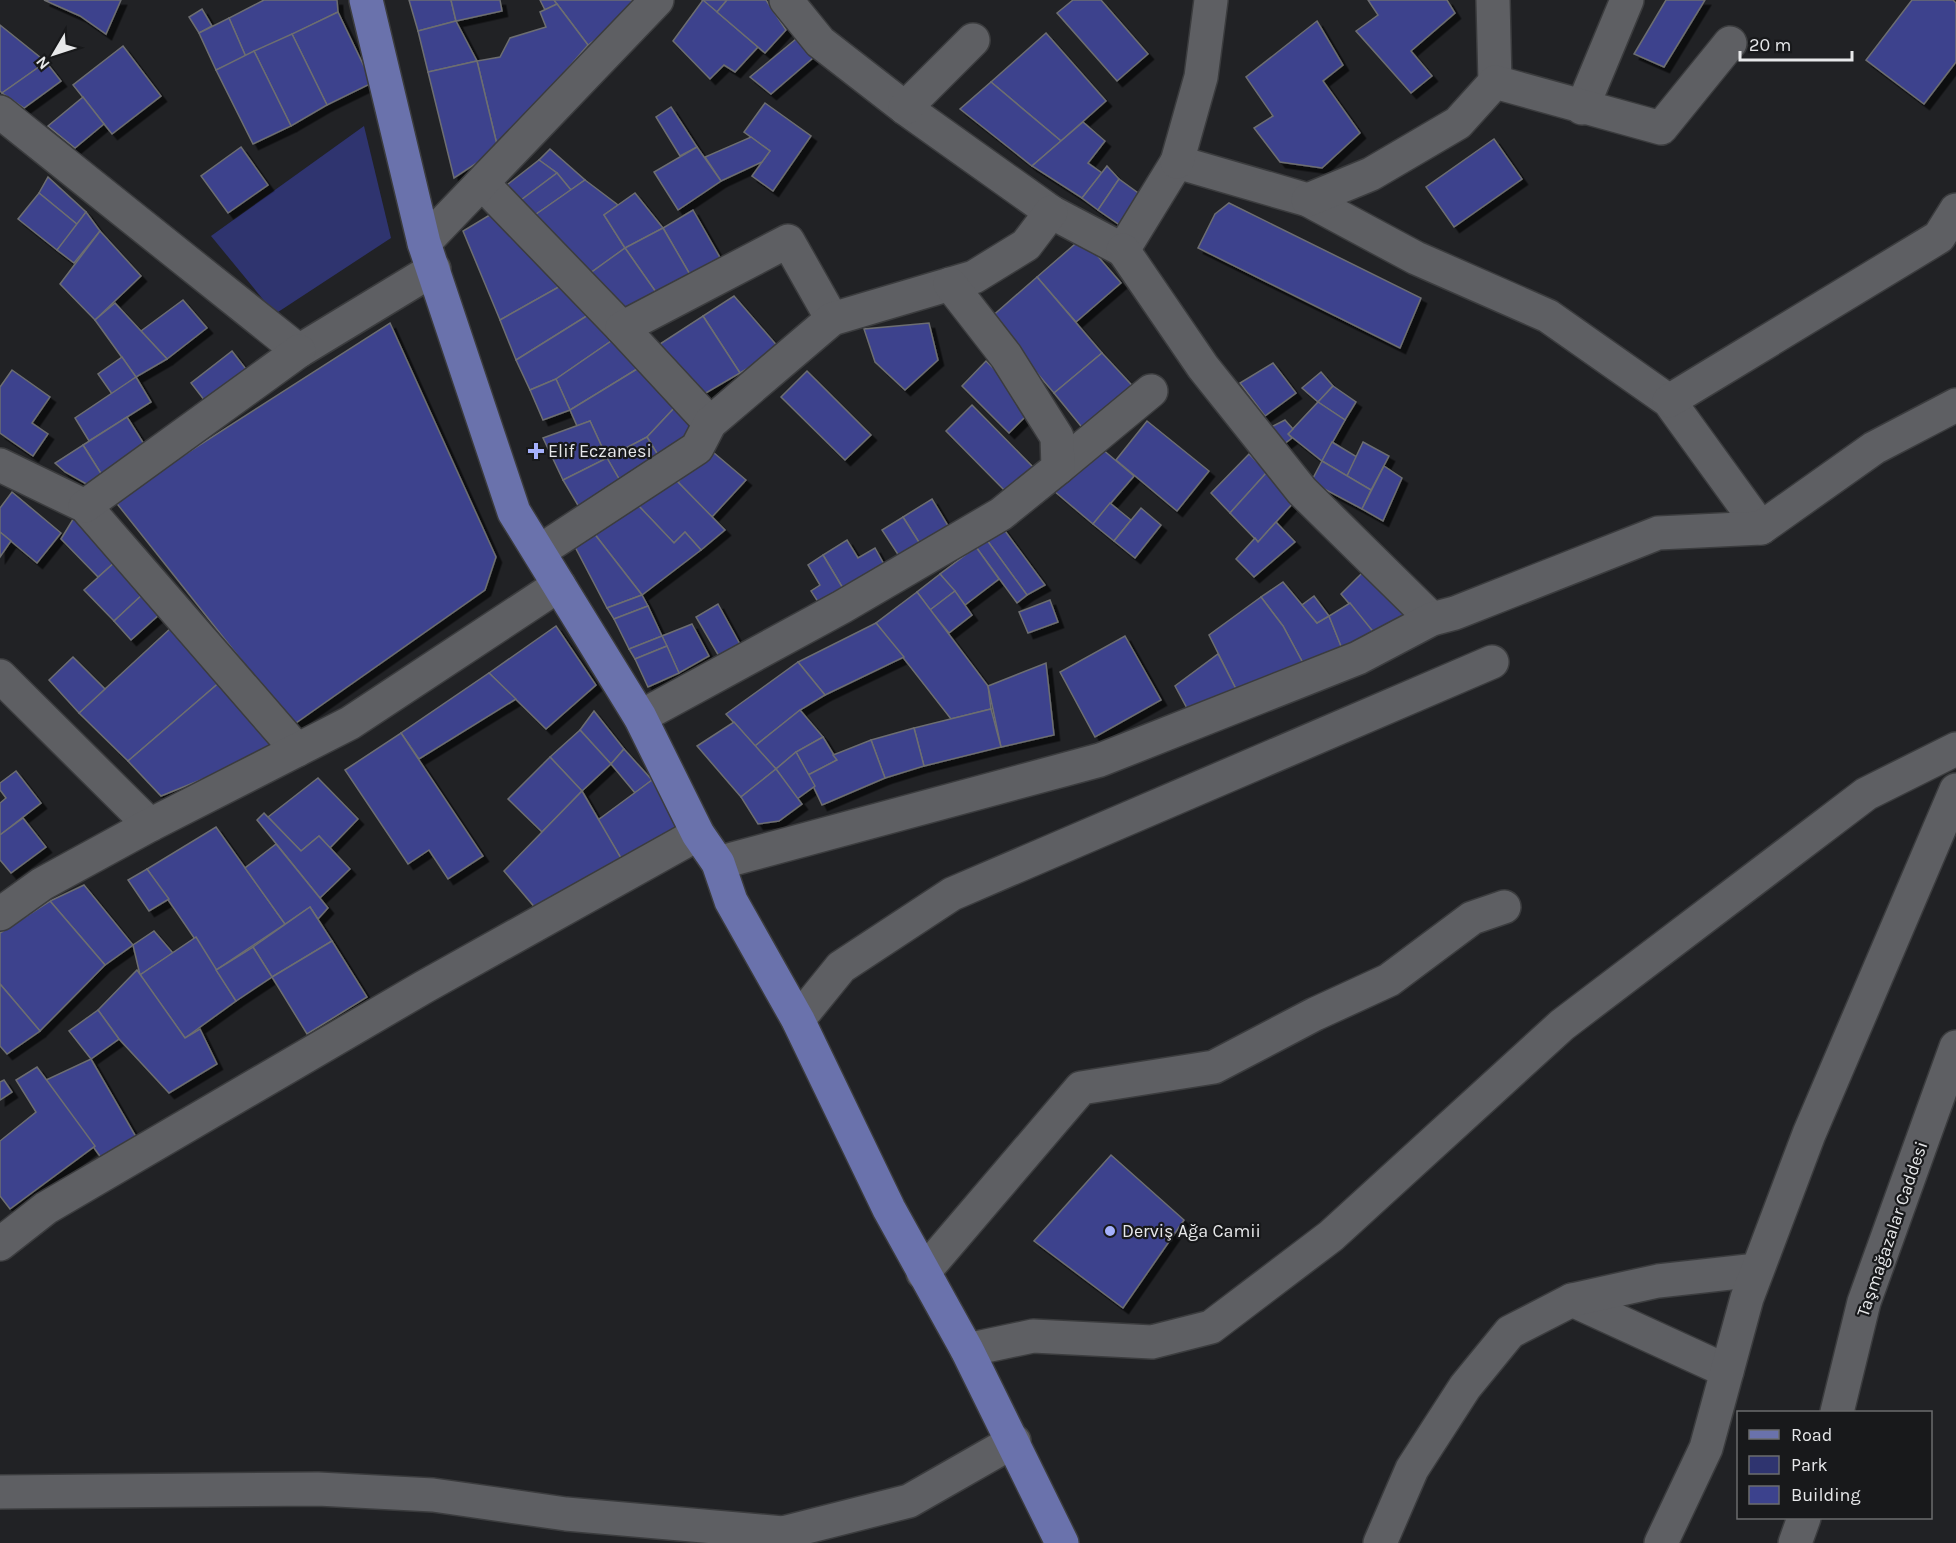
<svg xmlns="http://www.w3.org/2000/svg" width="1956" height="1543" viewBox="0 0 1956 1543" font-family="Karla,sans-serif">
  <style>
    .green { fill: #2f346f }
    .building { fill: #3c428d; stroke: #6d6e71; stroke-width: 1.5; filter: url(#shadow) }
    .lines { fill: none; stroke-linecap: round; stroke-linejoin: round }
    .minor-casing { stroke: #3b3c3e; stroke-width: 36 }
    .major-casing { stroke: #3b3c3e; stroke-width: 36 }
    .minor { stroke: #5e5f63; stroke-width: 33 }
    .major { stroke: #6a72ac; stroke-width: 33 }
    .poi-dot { fill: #a5b1fc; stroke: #18191b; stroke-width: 2 }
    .labels { text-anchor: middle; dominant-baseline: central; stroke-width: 4.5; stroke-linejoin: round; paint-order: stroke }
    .poi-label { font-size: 18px; fill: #e7e8ea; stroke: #18191b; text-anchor: start }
    .street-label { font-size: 18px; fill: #e7e8ea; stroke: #18191b }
  </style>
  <defs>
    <filter id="shadow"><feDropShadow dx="5.5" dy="5.5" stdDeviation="0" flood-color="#0009"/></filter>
  </defs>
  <rect width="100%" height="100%" fill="#212225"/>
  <!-- green -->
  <path class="green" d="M364 126 391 238 275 314 211 236Z"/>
  <!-- building -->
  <g class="building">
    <path d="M44 0H121L106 34 80 16Z"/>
    <path d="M264 0H337L338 12 246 57 229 18Z"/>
    <path d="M409 0H451L456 21 418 31Z"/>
    <path d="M451 0H500L502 11 456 21Z"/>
    <path d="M540 0H554L557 4 545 10Z"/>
    <path d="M554 0H632L638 8 588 45Z"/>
    <path d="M702 0H727L717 12Z"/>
    <path d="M703 0 758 47 735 72 724 65 710 79 673 41Z"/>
    <path d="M727 0H766L786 30 765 53 717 12Z"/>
    <path d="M1073 0H1101L1148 54 1117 81 1057 13Z"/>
    <path d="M1368 0H1447L1455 13 1411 51 1432 76 1411 93 1356 31 1378 15Z"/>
    <path d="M1666 0H1705L1664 67 1634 54Z"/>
    <path d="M1912 0H1953L1956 3V62L1924 104 1866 60Z"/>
    <path d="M557 4 588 45 498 149 477 61 500 57 510 38 546 27 540 12Z"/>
    <path d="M202 9 212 26 199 33 189 17Z"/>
    <path d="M338 12 372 83 327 105 292 34Z"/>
    <path d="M229 18 246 57 216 70 199 33Z"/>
    <path d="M456 21 477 61 428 72 418 31Z"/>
    <path d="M1317 21 1343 65 1323 81 1360 133 1322 168 1280 162 1254 128 1273 116 1246 77Z"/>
    <path d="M0 25 46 62 2 93 0 91Z"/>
    <path d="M1046 33 1106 101 1061 141 991 82Z"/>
    <path d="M292 34 327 105 291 126 254 51Z"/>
    <path d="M796 39 813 58 771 94 750 77Z"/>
    <path d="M123 46 161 96 112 134 73 85Z"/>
    <path d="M254 51 291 126 253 144 216 70Z"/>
    <path d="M477 61 498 149 454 178 428 72Z"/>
    <path d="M46 62 61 81 24 108 2 93Z"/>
    <path d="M991 82 1061 141 1032 166 960 109Z"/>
    <path d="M83 97 104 124 75 148 48 126Z"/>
    <path d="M765 103 811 136 773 191 752 176 770 151 744 132Z"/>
    <path d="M671 107 697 147 680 156 656 117Z"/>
    <path d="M1083 122 1105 141 1088 163 1102 173 1082 198 1032 166Z"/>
    <path d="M751 137 770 151 762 162 721 181 705 157Z"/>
    <path d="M1494 139 1522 179 1454 227 1426 187Z"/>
    <path d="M241 147 268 185 228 213 201 176Z"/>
    <path d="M697 147 721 181 678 210 654 172Z"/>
    <path d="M550 149 585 180 571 190 557 173 539 160Z"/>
    <path d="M539 160 557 173 517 203 503 188Z"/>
    <path d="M1107 166 1119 179 1098 210 1082 198Z"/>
    <path d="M557 173 571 190 532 217 517 203Z"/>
    <path d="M48 177 86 212 78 225 39 193Z"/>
    <path d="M1119 179 1145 198 1124 228 1098 210Z"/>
    <path d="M585 180 618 205 604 215 625 248 589 274 532 217Z"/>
    <path d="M39 193 78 225 57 250 18 219Z"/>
    <path d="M635 193 663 228 625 248 604 215Z"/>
    <path d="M1229 203 1421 298 1400 348 1198 248 1215 214Z"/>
    <path d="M693 210 722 261 692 278 663 228Z"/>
    <path d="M86 212 100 231 74 263 57 250Z"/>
    <path d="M493 213 564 284 500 320 463 231Z"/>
    <path d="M663 228 692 278 658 295 625 248Z"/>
    <path d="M100 231 141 276 95 320 60 284Z"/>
    <path d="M1082 238 1121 283 1076 322 1037 277Z"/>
    <path d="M625 248 658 295 623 315 589 274Z"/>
    <path d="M1037 277 1102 353 1054 393 990 318Z"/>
    <path d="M564 284 593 312 516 360 500 320Z"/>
    <path d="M734 296 780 349 740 373 703 316Z"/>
    <path d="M183 300 207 328 167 359 141 331Z"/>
    <path d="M115 303 167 359 136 377 95 320Z"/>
    <path d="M593 312 617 337 556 379 530 390 516 360Z"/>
    <path d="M703 316 740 373 699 397 660 344Z"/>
    <path d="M390 323 496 557 485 590 293 725 114 500Z"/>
    <path d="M929 323 938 360 905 390 875 362 864 329Z"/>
    <path d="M617 337 642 366 570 410 556 379Z"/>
    <path d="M232 351 249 373 208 405 191 383Z"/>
    <path d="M1102 353 1140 394 1089 436 1054 393Z"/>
    <path d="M122 357 136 377 112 394 98 374Z"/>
    <path d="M986 361 1034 408 1009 433 962 386Z"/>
    <path d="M1273 363 1296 393 1265 416 1240 383Z"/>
    <path d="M642 366 677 405 647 437 607 458 590 421 577 426 570 410Z"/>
    <path d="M12 370 50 397 32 423 48 434 33 456 0 433V387Z"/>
    <path d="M807 371 871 435 845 460 781 397Z"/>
    <path d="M1321 372 1333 386 1318 402 1302 388Z"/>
    <path d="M136 377 151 402 89 441 75 418Z"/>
    <path d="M556 379 570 410 543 420 530 390Z"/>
    <path d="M1333 386 1356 402 1345 420 1318 402Z"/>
    <path d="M1318 402 1345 420 1322 461 1288 434Z"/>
    <path d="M677 405 698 431 661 460 647 437Z"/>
    <path d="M972 405 1035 469 1009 495 946 431Z"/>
    <path d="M127 417 151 455 107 483 83 445Z"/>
    <path d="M1285 420 1293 429 1288 434 1292 438 1279 448 1263 431Z"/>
    <path d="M590 421 607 458 563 480 543 438Z"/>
    <path d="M1147 421 1209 471 1177 511 1116 460Z"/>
    <path d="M647 437 661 460 622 484 607 458Z"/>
    <path d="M1332 442 1357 457 1347 476 1322 461Z"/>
    <path d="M1363 442 1389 456 1371 490 1347 476Z"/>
    <path d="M1095 443 1134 476 1093 524 1054 491Z"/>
    <path d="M83 445 107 483 97 490 65 472 55 463Z"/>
    <path d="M707 447 746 480 712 517 678 482Z"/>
    <path d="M1249 454 1267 472 1230 513 1211 493Z"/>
    <path d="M607 458 622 484 582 512 563 480Z"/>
    <path d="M1322 461 1371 490 1362 509 1311 482Z"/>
    <path d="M1384 466 1402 478 1383 521 1362 509Z"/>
    <path d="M1267 472 1295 501 1258 542 1230 513Z"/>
    <path d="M670 474 725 530 701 550 685 532 674 543 636 503Z"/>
    <path d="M12 492 61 533 37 563 0 532V508Z"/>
    <path d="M932 499 950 529 922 547 903 517Z"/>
    <path d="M636 503 674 543 685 532 701 550 642 595 593 532Z"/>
    <path d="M1110 503 1131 520 1114 541 1093 524Z"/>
    <path d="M1141 508 1161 525 1135 558 1114 541Z"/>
    <path d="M75 516 115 562 98 577 61 539Z"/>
    <path d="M903 517 922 547 901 559 882 530Z"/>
    <path d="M1276 522 1295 542 1254 577 1236 559 1255 538 1258 542Z"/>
    <path d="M1000 524 1045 585 1027 595 984 536Z"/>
    <path d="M0 532 11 541 0 557Z"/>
    <path d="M593 532 642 595 607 608 573 543Z"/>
    <path d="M984 536 1027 595 1017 603 976 547Z"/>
    <path d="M847 540 858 558 875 548 885 566 844 590 823 555Z"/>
    <path d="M976 547 999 579 965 605 940 574Z"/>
    <path d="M823 555 844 590 820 605 811 591 820 585 808 565Z"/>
    <path d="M115 562 143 594 114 621 84 590Z"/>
    <path d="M1367 568 1415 619 1375 634 1341 594Z"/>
    <path d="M940 574 955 591 930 610 917 592Z"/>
    <path d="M1283 582 1317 623 1329 616 1343 651 1304 665 1283 626 1261 597Z"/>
    <path d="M955 591 972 615 949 633 930 610Z"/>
    <path d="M917 592 988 686 991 709 951 719 876 623Z"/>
    <path d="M143 594 160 614 131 640 114 621Z"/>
    <path d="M642 595 648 606 614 619 607 608Z"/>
    <path d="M1314 596 1329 616 1317 623 1302 605Z"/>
    <path d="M1261 597 1283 626 1304 665 1238 693 1209 635Z"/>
    <path d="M1050 600 1058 622 1028 633 1019 612Z"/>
    <path d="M1350 603 1375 634 1343 651 1329 616Z"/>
    <path d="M718 604 741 646 720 658 696 617Z"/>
    <path d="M648 606 662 636 629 649 614 619Z"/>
    <path d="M876 623 904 657 825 695 798 662Z"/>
    <path d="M692 624 709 656 679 673 662 636Z"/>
    <path d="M173 626 221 681 128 761 79 713Z"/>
    <path d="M556 626 596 685 546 729 489 673Z"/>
    <path d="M662 636 667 646 635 659 629 649Z"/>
    <path d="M1125 636 1161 700 1095 737 1060 672Z"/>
    <path d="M667 646 679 673 648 687 635 659Z"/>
    <path d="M1218 654 1238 693 1188 710 1175 686Z"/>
    <path d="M73 657 105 689 79 713 49 680Z"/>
    <path d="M798 662 825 695 800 710 755 746 726 714Z"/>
    <path d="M1046 663 1054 735 1001 747 988 686Z"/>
    <path d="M489 673 516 699 419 759 401 733Z"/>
    <path d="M221 681 280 748 161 796 128 761Z"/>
    <path d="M991 709 1001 747 924 766 914 728Z"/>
    <path d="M800 710 823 737 796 752 776 769 755 746Z"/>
    <path d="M594 711 624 749 611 764 580 730Z"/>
    <path d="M734 722 776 769 741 797 697 746Z"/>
    <path d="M914 728 924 766 885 778 871 740Z"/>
    <path d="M580 730 611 764 582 791 550 757Z"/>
    <path d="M401 733 483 856 448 879 429 850 408 864 345 770Z"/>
    <path d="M823 737 837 760 808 775 796 752Z"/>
    <path d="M871 740 885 778 822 805 808 775 837 760 833 755Z"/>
    <path d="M624 749 652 780 635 793 611 764Z"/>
    <path d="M796 752 815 786 797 799 776 769Z"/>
    <path d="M550 757 582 791 542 832 508 799Z"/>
    <path d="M776 769 802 804 779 821 758 824 741 797Z"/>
    <path d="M16 771 41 803 0 835V803L6 798 0 790V783Z"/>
    <path d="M318 778 358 819 330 848 319 836 301 851 268 817Z"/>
    <path d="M652 780 679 831 625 865 598 820Z"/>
    <path d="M582 791 625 865 537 910 504 871Z"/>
    <path d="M264 813 301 851 319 836 350 869 320 898 257 820Z"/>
    <path d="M23 818 46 847 11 873 0 860V835Z"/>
    <path d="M216 827 285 924 216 970 147 869Z"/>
    <path d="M276 844 328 908 318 919 310 907 285 924 245 868Z"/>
    <path d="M147 869 169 899 149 911 128 880Z"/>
    <path d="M84 885 133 945 105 965 50 901Z"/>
    <path d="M50 901 105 965 40 1031 0 984V933Z"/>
    <path d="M310 907 332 941 272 977 253 947Z"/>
    <path d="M154 931 173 953 140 975 133 945Z"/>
    <path d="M196 937 236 1001 185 1038 140 975Z"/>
    <path d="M332 941 367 997 307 1034 272 977Z"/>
    <path d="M253 947 272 977 236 1001 216 970Z"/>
    <path d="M137 970 185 1038 200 1029 217 1064 169 1093 119 1039 98 1010Z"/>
    <path d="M0 984 40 1031 7 1054 0 1046Z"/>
    <path d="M98 1010 119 1039 91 1059 69 1031Z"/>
    <path d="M91 1059 139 1142 104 1162 46 1080Z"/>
    <path d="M37 1067 95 1146 10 1209 0 1196V1141L36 1112 16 1080Z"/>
    <path d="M4 1080 12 1092 0 1100V1082Z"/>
    <path d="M1111 1155 1184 1220 1123 1308 1034 1241Z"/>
  </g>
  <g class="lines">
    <defs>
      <g id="minor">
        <path d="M786 0 820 42 905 108 1051 212 1123 250 1177 162 1308 200 1416 258 1548 316 1669 401 1761 528"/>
        <path d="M1493 0 1495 82"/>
        <path d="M905 108 973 40"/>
        <path d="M1582 108 1627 0"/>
        <path d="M0 112 299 351 434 269"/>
        <path d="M1177 162 1201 77 1211 0"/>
        <path d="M482 183 622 328"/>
        <path d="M1308 200 1371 174 1458 123 1495 82 1661 128 1730 43"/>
        <path d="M424 243 657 0"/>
        <path d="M1123 250 1203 367 1302 491 1432 619"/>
        <path d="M1669 401 1939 237 1956 210"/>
        <path d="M710 423 622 328 788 241 832 319"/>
        <path d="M0 465 85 506 297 750"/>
        <path d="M1058 468 1151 391"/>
        <path d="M85 506 299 351"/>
        <path d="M540 551 697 448 710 423 832 319 974 277 1026 245 1051 212"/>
        <path d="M0 676 150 825"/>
        <path d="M640 717 842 607 1001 514 1058 468 1057 437 1006 356 950 284"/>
        <path d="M718 863 1100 760 1358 658 1432 619 1455 613 1658 533 1761 528 1874 448 1956 405"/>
        <path d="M0 914 42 884 150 825 350 723 559 585"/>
        <path d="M798 1020 841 967 952 894 1492 662"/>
        <path d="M0 1244 46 1208 424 987 698 834"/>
        <path d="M923 1273 1081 1088 1214 1067 1315 1014 1389 980 1472 918 1504 907"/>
        <path d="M1572 1300 1727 1371"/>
        <path d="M967 1350 1033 1336 1152 1342 1211 1327 1331 1236 1562 1025 1866 794 1956 749"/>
        <path d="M1837 1412 1864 1302 1956 1047"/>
        <path d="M0 1492 318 1489 433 1495 566 1514 783 1533 909 1501 1014 1441"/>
        <path d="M1380 1543 1412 1469 1465 1387 1510 1332 1572 1300 1658 1281 1757 1270"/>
        <path d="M1661 1543 1706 1448 1747 1298 1809 1134 1956 790"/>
        <path d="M1795 1543 1804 1518"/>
      </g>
      <path id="major" d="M366 0 424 243 514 512 640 717 698 834 718 863 731 901 798 1020 889 1209 967 1350 1062 1543"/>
    </defs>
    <!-- minor casing -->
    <use href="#minor" class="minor-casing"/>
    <!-- major casing -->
    <use href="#major" class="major-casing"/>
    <!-- minor -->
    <use href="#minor" class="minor"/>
    <!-- major -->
    <use href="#major" class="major"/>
  </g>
  <!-- markers -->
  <g class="poi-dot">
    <path d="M533 442h6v6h6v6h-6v6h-6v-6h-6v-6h6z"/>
    <circle cx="1110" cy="1231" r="6"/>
  </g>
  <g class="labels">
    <!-- poi labels -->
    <g class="poi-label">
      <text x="548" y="451">Elif Eczanesi</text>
      <text x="1122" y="1231">Derviş Ağa Camii</text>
    </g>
    <!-- street labels -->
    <g class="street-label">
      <text transform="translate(1892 1229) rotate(-71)">Taşmağazalar Caddesi</text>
    </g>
  </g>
  <!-- legend -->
  <rect x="1737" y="1411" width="195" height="108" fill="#18191b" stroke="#6b6c6e" stroke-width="1.5"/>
  <rect x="1749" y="1430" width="30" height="9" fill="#6a72ac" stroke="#6b6c6e" stroke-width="1.5"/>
  <text x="1791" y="1441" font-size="18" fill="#e7e8ea">Road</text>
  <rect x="1749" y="1456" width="30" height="18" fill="#2f346f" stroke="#6b6c6e" stroke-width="1.5"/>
  <text x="1791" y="1471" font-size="18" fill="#e7e8ea">Park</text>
  <rect x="1749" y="1486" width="30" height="18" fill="#3c428d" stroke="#6b6c6e" stroke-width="1.5"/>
  <text x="1791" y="1501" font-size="18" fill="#e7e8ea">Building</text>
  <!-- north arrow -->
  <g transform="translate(54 54) rotate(231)" stroke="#18191b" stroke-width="4.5" paint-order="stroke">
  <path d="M0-4.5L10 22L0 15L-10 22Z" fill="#e7e8ea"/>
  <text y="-9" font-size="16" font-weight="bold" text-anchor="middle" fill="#e7e8ea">N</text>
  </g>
  <!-- scale -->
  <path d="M1740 51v9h112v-9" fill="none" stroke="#e7e8ea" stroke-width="3"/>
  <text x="1749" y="51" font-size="18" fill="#e7e8ea" stroke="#18191b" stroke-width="4.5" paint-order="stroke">20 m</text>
</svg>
